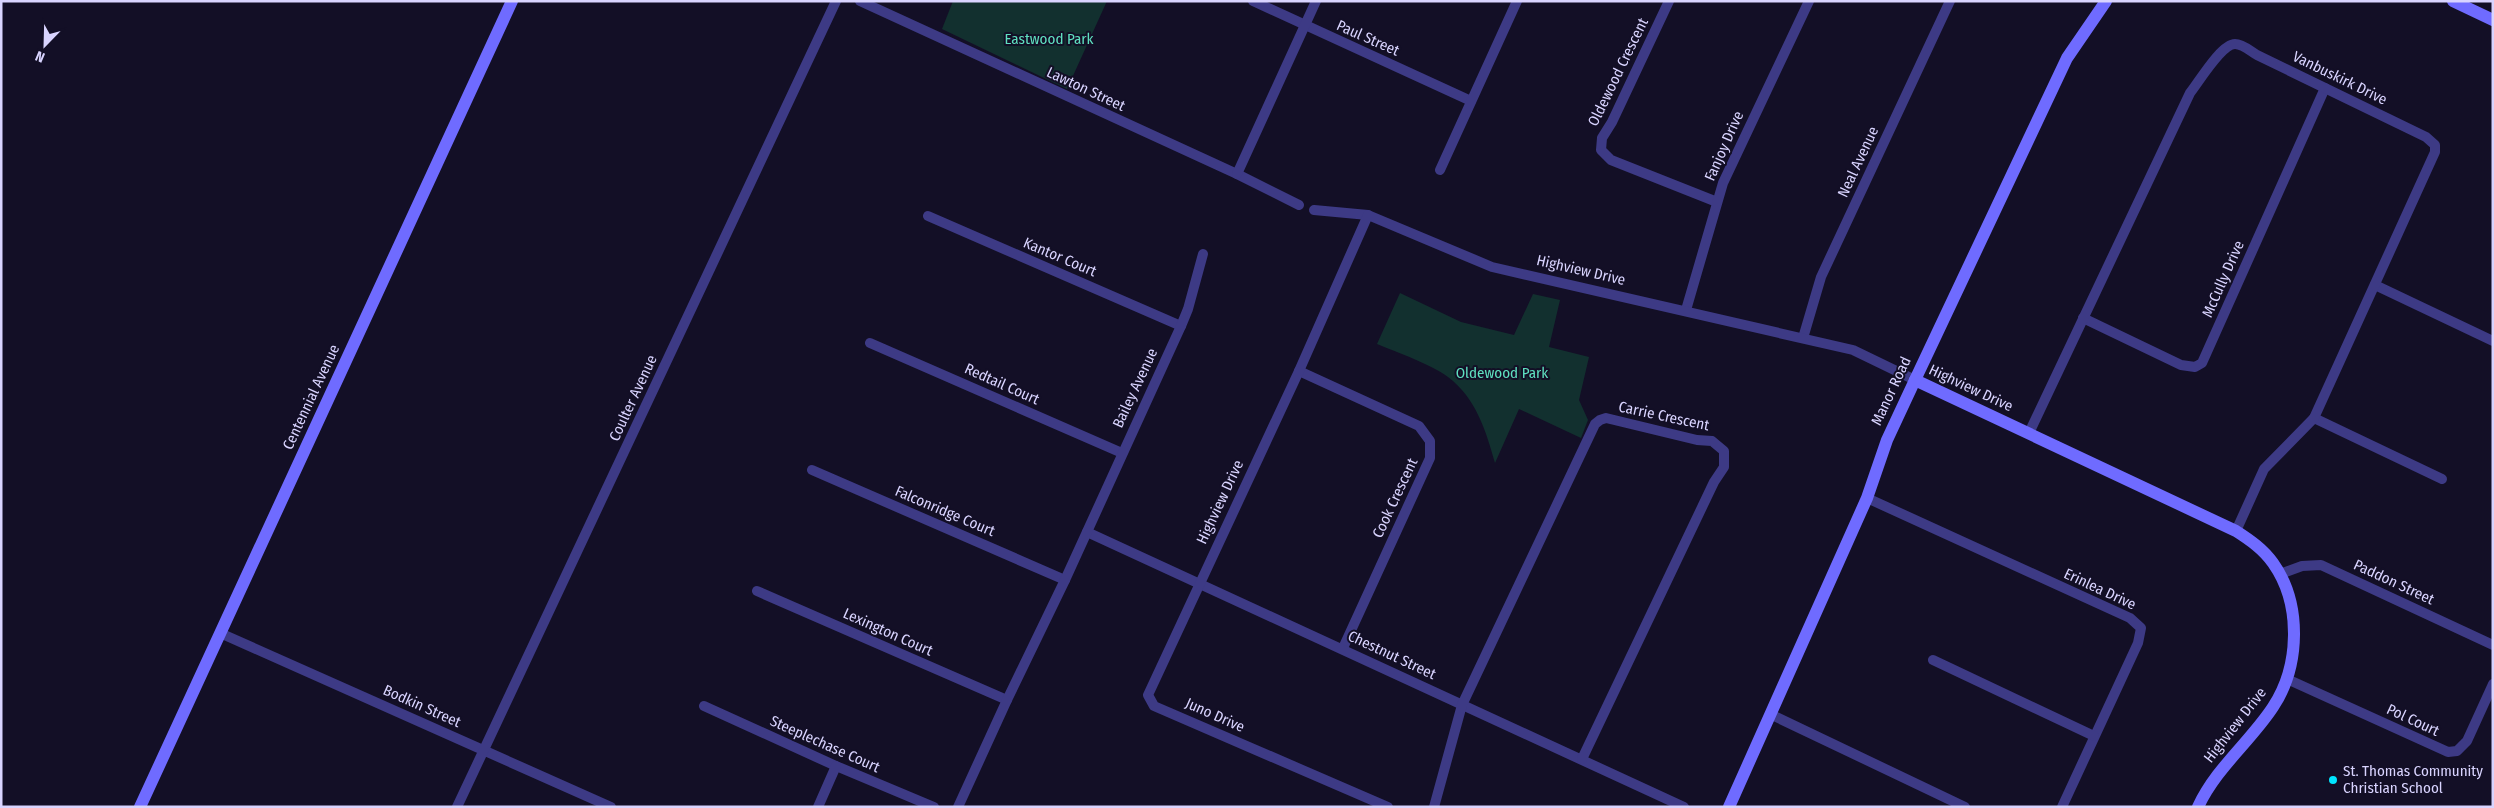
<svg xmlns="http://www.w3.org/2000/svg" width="2494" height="808" viewBox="0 0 2494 808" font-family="'Fira Sans Condensed',sans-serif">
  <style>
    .green { fill: #12302f }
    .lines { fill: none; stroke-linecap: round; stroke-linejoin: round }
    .street { stroke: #3d3a85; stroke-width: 10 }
    .secondary { stroke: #6f6bff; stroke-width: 12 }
    .poi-dot { fill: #00e5ff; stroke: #130f26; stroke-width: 2 }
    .labels { text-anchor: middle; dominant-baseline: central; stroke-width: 4; stroke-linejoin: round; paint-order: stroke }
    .street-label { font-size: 15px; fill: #d9d4ff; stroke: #130f26 }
    .park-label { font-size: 15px; fill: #5fe0c0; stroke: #130f26 }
    .poi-label { font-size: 15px; fill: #d9d4ff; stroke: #130f26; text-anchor: start }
  </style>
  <rect width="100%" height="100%" fill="#130f26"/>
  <!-- green -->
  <g class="green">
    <path d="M953 1H1107L1067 89 942 29Z"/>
    <path d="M1400 293 1461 322 1514 335 1533 294 1560 300 1549 347 1589 357 1579 400 1588 420 1581 438 1519 409 1495 463C1486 431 1476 398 1448 377 1433 365 1396 352 1377 344Z"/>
  </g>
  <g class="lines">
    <!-- street -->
    <g class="street">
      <path d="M860 1 1237 174 1299 205"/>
      <path d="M1253 1 1471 101"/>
      <path d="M1669 1 1612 122 1602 138 1601 150 1611 160 1717 202"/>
      <path d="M1440 170 1517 1"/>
      <path d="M1237 174 1316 1"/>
      <path d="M1314 210 1368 215"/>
      <path d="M928 216 1181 326"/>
      <path d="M2375 285 2493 341"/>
      <path d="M1686 310 1723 183 1809 1"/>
      <path d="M2083 318 2181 365 2195 367 2202 363 2325 88"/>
      <path d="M1803 338 1821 277 1950 1"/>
      <path d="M870 343 1122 453"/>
      <path d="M1299 371 1419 426 1430 441V458L1343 648"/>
      <path d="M2314 418 2442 479"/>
      <path d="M2029 433 2190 93C2199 82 2221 44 2235 44 2243 44 2250 51 2257 55L2426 137 2435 145V152L2314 418 2264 469 2236 531"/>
      <path d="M812 470 1065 580"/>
      <path d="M1867 498 2130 618 2141 628 2138 643 2062 807"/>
      <path d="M1087 532 1684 807"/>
      <path d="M2280 574 2302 566 2321 565 2493 645"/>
      <path d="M757 591 1007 700"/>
      <path d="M220 633 611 807"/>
      <path d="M1933 660 2094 736"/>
      <path d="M2287 679 2448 752 2457 751 2467 741 2493 684"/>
      <path d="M704 706 836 766 934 807"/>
      <path d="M1772 715 1965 807"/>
      <path d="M457 807 836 1"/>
      <path d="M818 807 836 766"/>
      <path d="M958 807 1007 700 1065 580 1181 326 1188 309 1203 254"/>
      <path d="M1388 807 1154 706 1148 695 1299 371 1368 215 1492 267 1853 350 1915 380"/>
      <path d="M1434 807 1462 705 1595 424 1600 420 1606 418 1697 440 1712 441 1724 451V467L1714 482 1582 759"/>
    </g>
    <!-- secondary -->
    <g class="secondary">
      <path d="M2453 1 2493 20"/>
      <path d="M1915 380 2236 531C2250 540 2263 549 2273 563 2302 604 2300 666 2273 707 2250 742 2216 768 2198 807"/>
      <path d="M140 807 512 1"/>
      <path d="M1729 807 1867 498 1887 440 1915 380 2067 58 2106 1"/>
    </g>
  </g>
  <!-- markers -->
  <circle class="poi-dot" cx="2333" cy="780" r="5"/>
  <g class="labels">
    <!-- street labels -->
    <g class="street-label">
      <text transform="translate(1368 38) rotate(24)">Paul Street</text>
      <text transform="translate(1618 72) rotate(-64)">Oldewood Crescent</text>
      <text transform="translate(2340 78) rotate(26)">Vanbuskirk Drive</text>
      <text transform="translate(1086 89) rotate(25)">Lawton Street</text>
      <text transform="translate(1724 146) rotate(-66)">Fanjoy Drive</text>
      <text transform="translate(1858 162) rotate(-65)">Neal Avenue</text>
      <text transform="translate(1060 257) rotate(23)">Kantor Court</text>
      <text transform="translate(1581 270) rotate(13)">Highview Drive</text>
      <text transform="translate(2223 279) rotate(-66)">McCully Drive</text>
      <text transform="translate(1002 384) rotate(24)">Redtail Court</text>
      <text transform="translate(1135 388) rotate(-65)">Bailey Avenue</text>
      <text transform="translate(1971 388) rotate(25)">Highview Drive</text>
      <text transform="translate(1891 391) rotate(-65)">Manor Road</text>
      <text transform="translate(311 397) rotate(-65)">Centennial Avenue</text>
      <text transform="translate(633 398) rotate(-65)">Coulter Avenue</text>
      <text transform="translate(1664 416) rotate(12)">Carrie Crescent</text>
      <text transform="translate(1395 498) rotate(-65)">Cook Crescent</text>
      <text transform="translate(1220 502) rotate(-65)">Highview Drive</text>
      <text transform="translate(945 511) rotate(23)">Falconridge Court</text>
      <text transform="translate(2394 582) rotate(25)">Paddon Street</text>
      <text transform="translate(2100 589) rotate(25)">Erinlea Drive</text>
      <text transform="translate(888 632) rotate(24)">Lexington Court</text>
      <text transform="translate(1392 655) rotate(25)">Chestnut Street</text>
      <text transform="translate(422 706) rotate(24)">Bodkin Street</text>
      <text transform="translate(1215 715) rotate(24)">Juno Drive</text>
      <text transform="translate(2413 720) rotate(25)">Pol Court</text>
      <text transform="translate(2235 725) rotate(-52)">Highview Drive</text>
      <text transform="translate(825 744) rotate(24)">Steeplechase Court</text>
    </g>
    <!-- park labels -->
    <g class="park-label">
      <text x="1049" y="39">Eastwood Park</text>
      <text x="1502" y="373">Oldewood Park</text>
    </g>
    <!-- poi labels -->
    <g class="poi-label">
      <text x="2343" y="771">St. Thomas Community<tspan x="2343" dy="17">Christian School</tspan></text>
    </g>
  </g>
  <!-- border -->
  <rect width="2494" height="808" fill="none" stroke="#d9d4ff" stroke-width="5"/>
  <!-- north arrow -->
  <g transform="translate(45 45) rotate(203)" stroke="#130f26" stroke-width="4" paint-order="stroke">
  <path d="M0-4L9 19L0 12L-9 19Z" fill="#d9d4ff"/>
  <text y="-8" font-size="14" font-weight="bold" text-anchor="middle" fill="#d9d4ff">N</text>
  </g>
</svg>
